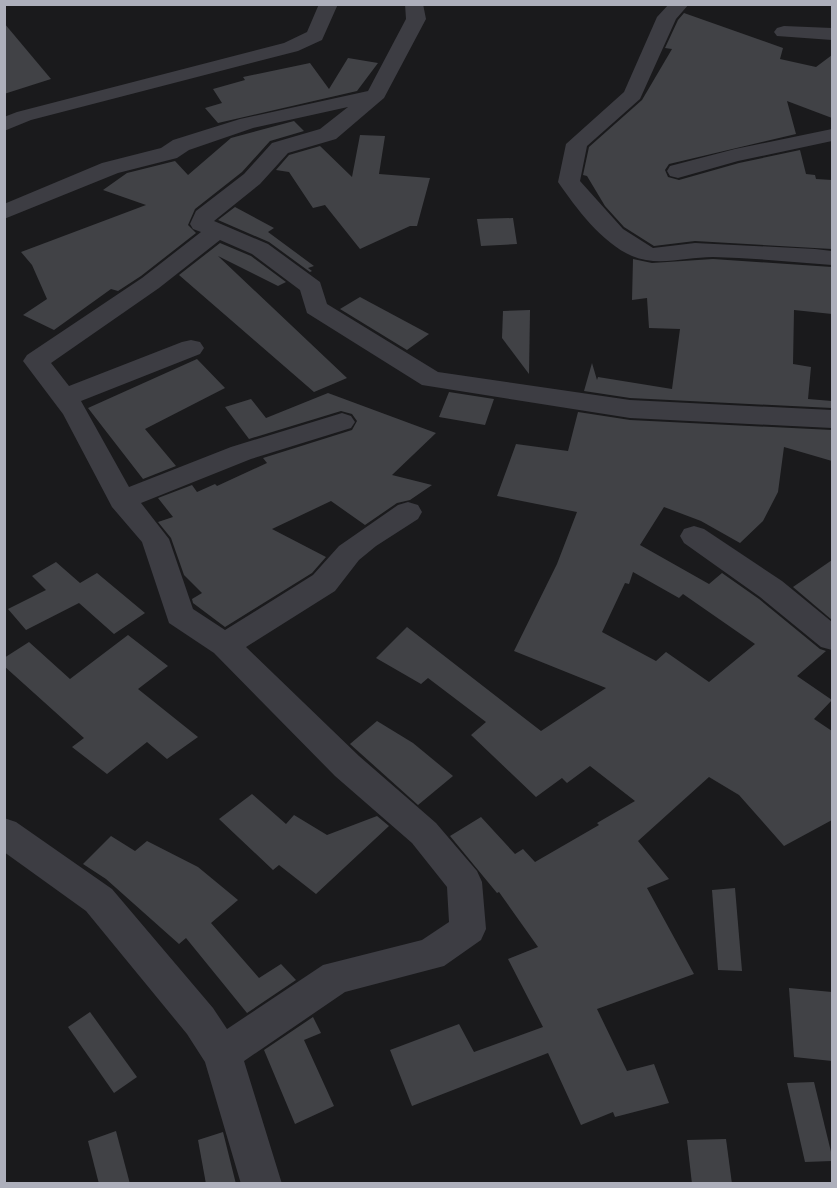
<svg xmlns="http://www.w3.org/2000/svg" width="837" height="1188" viewBox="0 0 837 1188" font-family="Roboto,sans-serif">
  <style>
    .building { fill: #414246; fill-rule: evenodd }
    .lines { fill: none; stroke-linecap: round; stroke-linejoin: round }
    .street { fill: #3d3d43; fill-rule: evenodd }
  </style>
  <rect width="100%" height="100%" fill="#1a1a1c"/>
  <!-- building -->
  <g class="building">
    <path d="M684 13 783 48 780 59 816 67 832 55V118L787 101 796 134 669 164 665 170 668 177 679 180 739 163 800 150 806 174 815 175 816 179 832 180V249L695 241 654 246 624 227 605 206 587 176 583 175 589 147 642 100 672 49 665 48 678 20Z"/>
    <path d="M4 23 51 79 4 94Z"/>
    <path d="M348 58 378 63 357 91 218 123 205 108 222 103 213 89 245 80 243 77 310 63 329 89Z"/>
    <path d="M294 121 304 131 270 141 242 172 195 209 188 225 196 233 141 276 118 291 111 289 54 330 23 315 47 299 32 265 21 252 146 205 103 190 127 173 175 161 188 175 231 138Z"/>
    <path d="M360 135 385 136 379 174 430 178 417 226H410L360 249 325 205 313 208 289 172 276 170 289 155 320 146 352 177Z"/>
    <path d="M235 207 274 228 268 232 314 266 308 268 312 271 310 272 269 242 218 220Z"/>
    <path d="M513 218 517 244 481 246 477 219Z"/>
    <path d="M220 243 251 256 286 282 278 286 218 256 347 378 314 392 179 275Z"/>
    <path d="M633 259 652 263 713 259 832 267V314L794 310 793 364 811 367 808 399 832 401V408L630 398 584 391 592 363 597 380 598 377 672 389 680 329 649 328 647 298 632 300Z"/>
    <path d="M360 297 429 334 407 350 340 309Z"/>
    <path d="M530 310 529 374 502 338 503 311Z"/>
    <path d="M197 359 225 388 145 429 176 466 143 479 88 408Z"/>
    <path d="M449 392 494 399 485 425 439 417Z"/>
    <path d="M328 393 436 433 392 475 432 485 410 500 397 503 365 525 331 501 272 529 326 557 312 573 225 627 193 603 192 599 202 593 184 575 171 538 158 522 173 517 158 498 192 485 197 492 215 484 217 486 267 463 263 458 352 430 357 421 352 414 341 411 249 439 225 407 251 399 266 418Z"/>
    <path d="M578 412 630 420 832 430V461L784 447 778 492 763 521 740 543 701 521 664 507 640 545 709 584 722 573 759 599 820 649 826 651 797 676 832 700 814 719 832 731V820L784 846 739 795 709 777 638 841 669 879 647 888 694 974 597 1009 627 1071 654 1064 669 1103 615 1117 613 1112 581 1125 548 1053 412 1106 390 1050 459 1024 474 1052 543 1027 508 959 538 947 499 892 497 893 450 836 481 817 515 854 523 849 535 862 599 825 597 823 635 801 590 766 567 783 562 778 536 797 471 735 486 722 428 678 421 684 376 658 407 627 541 731 606 688 514 651 557 564 577 512 497 496 516 444 568 451ZM633 572 679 598 683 594 755 644 709 682 666 652 656 661 602 632 625 583 629 584Z"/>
    <path d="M832 560V620L793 587Z"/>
    <path d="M56 562 80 583 97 573 145 613 114 634 79 603 26 630 8 609 46 590 32 576Z"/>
    <path d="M128 635 168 666 138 689 198 737 167 759 147 742 107 774 72 747 84 738 4 666V658L29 642 70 679Z"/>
    <path d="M377 721 413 743 453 776 418 805 350 744Z"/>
    <path d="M252 794 286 824 294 815 327 835 377 816 389 826 316 894 279 865 273 870 219 819Z"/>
    <path d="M111 836 135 851 147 841 198 867 238 900 211 923 259 978 281 964 296 980 247 1013 186 938 179 944 106 879 83 864Z"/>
    <path d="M735 888 742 971 718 970 712 890Z"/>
    <path d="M789 988 832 992V1061L794 1057Z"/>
    <path d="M90 1012 137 1077 114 1093 68 1027Z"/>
    <path d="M313 1017 321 1033 304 1040 334 1106 295 1124 264 1050Z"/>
    <path d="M814 1082 832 1156V1161L805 1162 787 1083Z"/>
    <path d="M116 1131 130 1184H99L88 1141Z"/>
    <path d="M223 1132 236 1184H206L198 1140Z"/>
    <path d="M726 1139 732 1184H692L687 1140Z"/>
  </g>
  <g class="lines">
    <!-- street -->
    <g class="street">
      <path d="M319 4H338L322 40 298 51 31 120 4 131V117L17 112 284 43 307 32Z"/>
      <path d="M405 4H423L426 19 384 98 336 139 288 153 260 184 214 221 268 244 320 282 327 304 438 372 630 400 832 410V428L630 418 422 385 307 313 300 290 252 254 220 240 159 288 51 363 69 386 182 342 191 340 200 342 204 348 200 354 81 401 129 487 231 447 342 413 351 416 355 422 351 428 251 459 141 503 169 539 193 609 225 630 313 575 339 546 398 505 408 502 418 505 422 512 418 519 376 546 359 560 335 591 246 647 359 756 436 823 477 871 482 882 486 929 481 940 444 966 345 992 244 1061 282 1184H241L205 1062 187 1034 86 911 4 852V818L16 822 112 889 213 1008 227 1029 323 965 422 940 449 922 447 887 412 843 335 776 214 653 169 623 142 542 112 507 63 414 23 361 27 355 142 278 201 232 193 229 190 224 196 211 244 174 272 143 320 129 348 107 253 128 189 150 177 158 118 173 4 219V204L102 163 161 148 173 140 240 119 368 91 406 19Z"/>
      <path d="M669 4H689L676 19 640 99 587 146 580 181 623 229 653 248 695 243 815 249 832 251V265C793 262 753 258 713 257 686 257 658 267 632 256 602 243 576 208 558 182L566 144 624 92 657 17Z"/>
      <path d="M784 26 832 28V40L777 36 774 32 777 28Z"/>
      <path d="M832 129V141L738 161 678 178 670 176 667 171 670 166 735 149Z"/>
      <path d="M694 526 704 529 782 581 832 622V650L821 647 760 597 684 543 680 536 684 529Z"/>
    </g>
  </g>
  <!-- border -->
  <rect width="837" height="1188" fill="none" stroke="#adafbb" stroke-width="12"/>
</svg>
